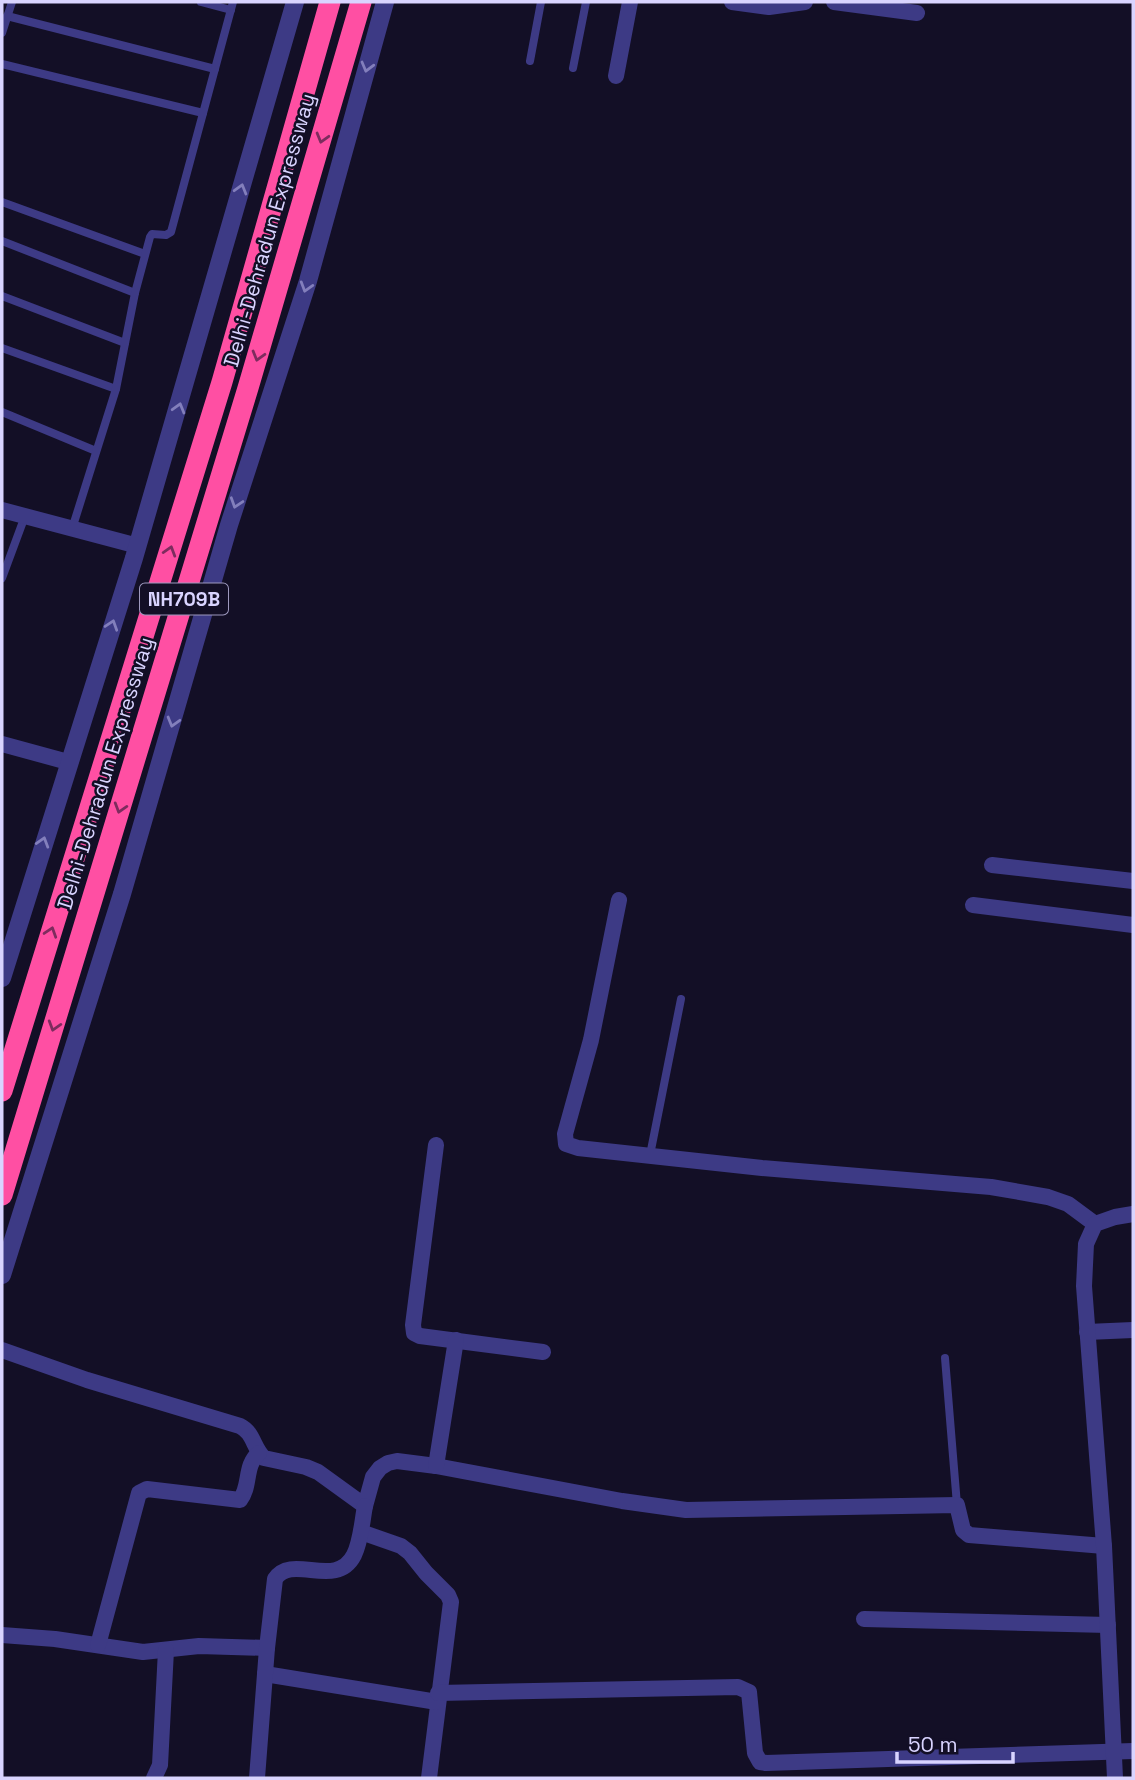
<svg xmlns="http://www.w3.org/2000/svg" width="1135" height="1780" viewBox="0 0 1135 1780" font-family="'Space Grotesk',sans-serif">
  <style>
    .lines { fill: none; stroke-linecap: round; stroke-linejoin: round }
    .service { stroke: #3d3a85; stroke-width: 8 }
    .minor { stroke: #3d3a85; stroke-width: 16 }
    .tertiary { stroke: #3d3a85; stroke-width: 18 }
    .motorway { stroke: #ff4fa3; stroke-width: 21 }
    .oneway { stroke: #837fbc }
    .oneway2 { stroke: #7d2c5e }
    .labels { text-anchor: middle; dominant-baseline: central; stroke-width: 5; stroke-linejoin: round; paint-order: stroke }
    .shield { fill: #130f26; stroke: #9e99be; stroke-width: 2 }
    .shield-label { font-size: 19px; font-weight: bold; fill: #d9d4ff }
    .street-label { font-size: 21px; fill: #d9d4ff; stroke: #130f26 }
  </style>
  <rect width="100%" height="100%" fill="#130f26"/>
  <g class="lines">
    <!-- service -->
    <g class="service">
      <path d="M201 2 231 10"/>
      <path d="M7 16 215 69"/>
      <path d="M2 33 12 2"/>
      <path d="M530 61 541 2"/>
      <path d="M2 64 203 113"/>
      <path d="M573 68 586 2"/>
      <path d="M2 202 145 254"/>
      <path d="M2 241 135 293"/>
      <path d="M2 296 125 343"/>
      <path d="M2 348 116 389"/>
      <path d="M2 412 96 451"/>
      <path d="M72 529 116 389 135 293 150 237 152 234 166 235 171 232 233 2"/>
      <path d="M2 578 25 516"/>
      <path d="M650 1155 681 999"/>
      <path d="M945 1358 957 1505"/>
    </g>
    <!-- minor -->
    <g class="minor">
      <path d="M732 2 769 7 805 2"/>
      <path d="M834 2 917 13"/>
      <path d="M616 76 630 2"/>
      <path d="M2 510 138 546"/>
      <path d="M2 744 68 762"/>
      <path d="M992 865 1133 881"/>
      <path d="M619 900 591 1040 565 1134 566 1144 578 1148 762 1168 991 1187 1048 1197 1068 1204 1095 1224"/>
      <path d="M973 905 1133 925"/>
      <path d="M436 1145 413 1325 414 1333 420 1336 543 1352"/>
      <path d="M1087 1332 1133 1330"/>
      <path d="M2 1350 87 1380 240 1426C254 1433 253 1448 264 1458L306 1467 318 1472 365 1506 373 1477 380 1468 388 1463 397 1461 436 1466 622 1501 686 1510 957 1505 963 1530 969 1535 1104 1546"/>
      <path d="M436 1466 456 1340"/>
      <path d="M361 1532 401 1546 410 1553 426 1573 448 1595 451 1602 429 1778"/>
      <path d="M864 1619 1108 1625"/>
      <path d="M2 1635 55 1639 143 1652 199 1646 267 1648"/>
      <path d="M98 1645 139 1493 147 1489 240 1500C251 1486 244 1465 259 1453"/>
      <path d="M265 1674 437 1702"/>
      <path d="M438 1693 738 1687 749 1692 755 1753 760 1762 766 1763 1133 1751"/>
      <path d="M154 1778 160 1765 166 1650"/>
      <path d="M257 1778 267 1648 275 1579C292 1553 336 1590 354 1555 361 1541 362 1522 365 1506"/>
      <path d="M1115 1778 1104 1546 1084 1286 1086 1244 1095 1224 1115 1217 1133 1214"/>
    </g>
    <!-- tertiary -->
    <g class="tertiary">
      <path d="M2 978 134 558 295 2"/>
      <path d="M2 1275 122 894 229 525 308 281 385 2"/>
    </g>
    <!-- motorway -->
    <g class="motorway">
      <path d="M2 1091 222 382 330 2"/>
      <path d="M2 1195 248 388 361 2"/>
    </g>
  </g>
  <!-- one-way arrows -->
  <defs><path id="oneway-chevron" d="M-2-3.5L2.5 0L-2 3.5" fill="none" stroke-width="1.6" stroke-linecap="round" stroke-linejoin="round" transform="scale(1.75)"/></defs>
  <g class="oneway">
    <use href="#oneway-chevron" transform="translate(367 67) rotate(105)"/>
    <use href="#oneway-chevron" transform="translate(241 189) rotate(-74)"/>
    <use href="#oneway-chevron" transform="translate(306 287) rotate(107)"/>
    <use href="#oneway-chevron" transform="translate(179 408) rotate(-74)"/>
    <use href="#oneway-chevron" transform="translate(236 503) rotate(108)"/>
    <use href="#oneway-chevron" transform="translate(112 625) rotate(-72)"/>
    <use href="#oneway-chevron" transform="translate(173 722) rotate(106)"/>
    <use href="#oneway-chevron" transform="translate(43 842) rotate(-73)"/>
  </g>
  <g class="oneway2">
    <use href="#oneway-chevron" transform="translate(322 138) rotate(106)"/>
    <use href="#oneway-chevron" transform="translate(258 356) rotate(106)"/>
    <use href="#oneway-chevron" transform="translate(170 551) rotate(-73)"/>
    <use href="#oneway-chevron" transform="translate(120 808) rotate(107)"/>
    <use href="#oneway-chevron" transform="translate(51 932) rotate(-72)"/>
    <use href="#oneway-chevron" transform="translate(54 1026) rotate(107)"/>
  </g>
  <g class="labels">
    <!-- shield labels -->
    <rect class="shield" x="140" y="583.5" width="88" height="31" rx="5"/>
    <g class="shield-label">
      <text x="184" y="599">NH709B</text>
    </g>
    <!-- street labels -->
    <g class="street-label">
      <text transform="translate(269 230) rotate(-74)">Delhi-Dehradun Expressway</text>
      <text transform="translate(105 773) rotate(-73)">Delhi-Dehradun Expressway</text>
    </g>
  </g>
  <!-- border -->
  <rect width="1135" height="1780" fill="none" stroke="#d9d4ff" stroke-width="7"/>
  <!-- scale -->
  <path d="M897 1752v10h116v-10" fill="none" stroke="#d9d4ff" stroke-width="3.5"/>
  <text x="908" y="1752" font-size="21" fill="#d9d4ff" stroke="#130f26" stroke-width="5" paint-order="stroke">50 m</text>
</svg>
